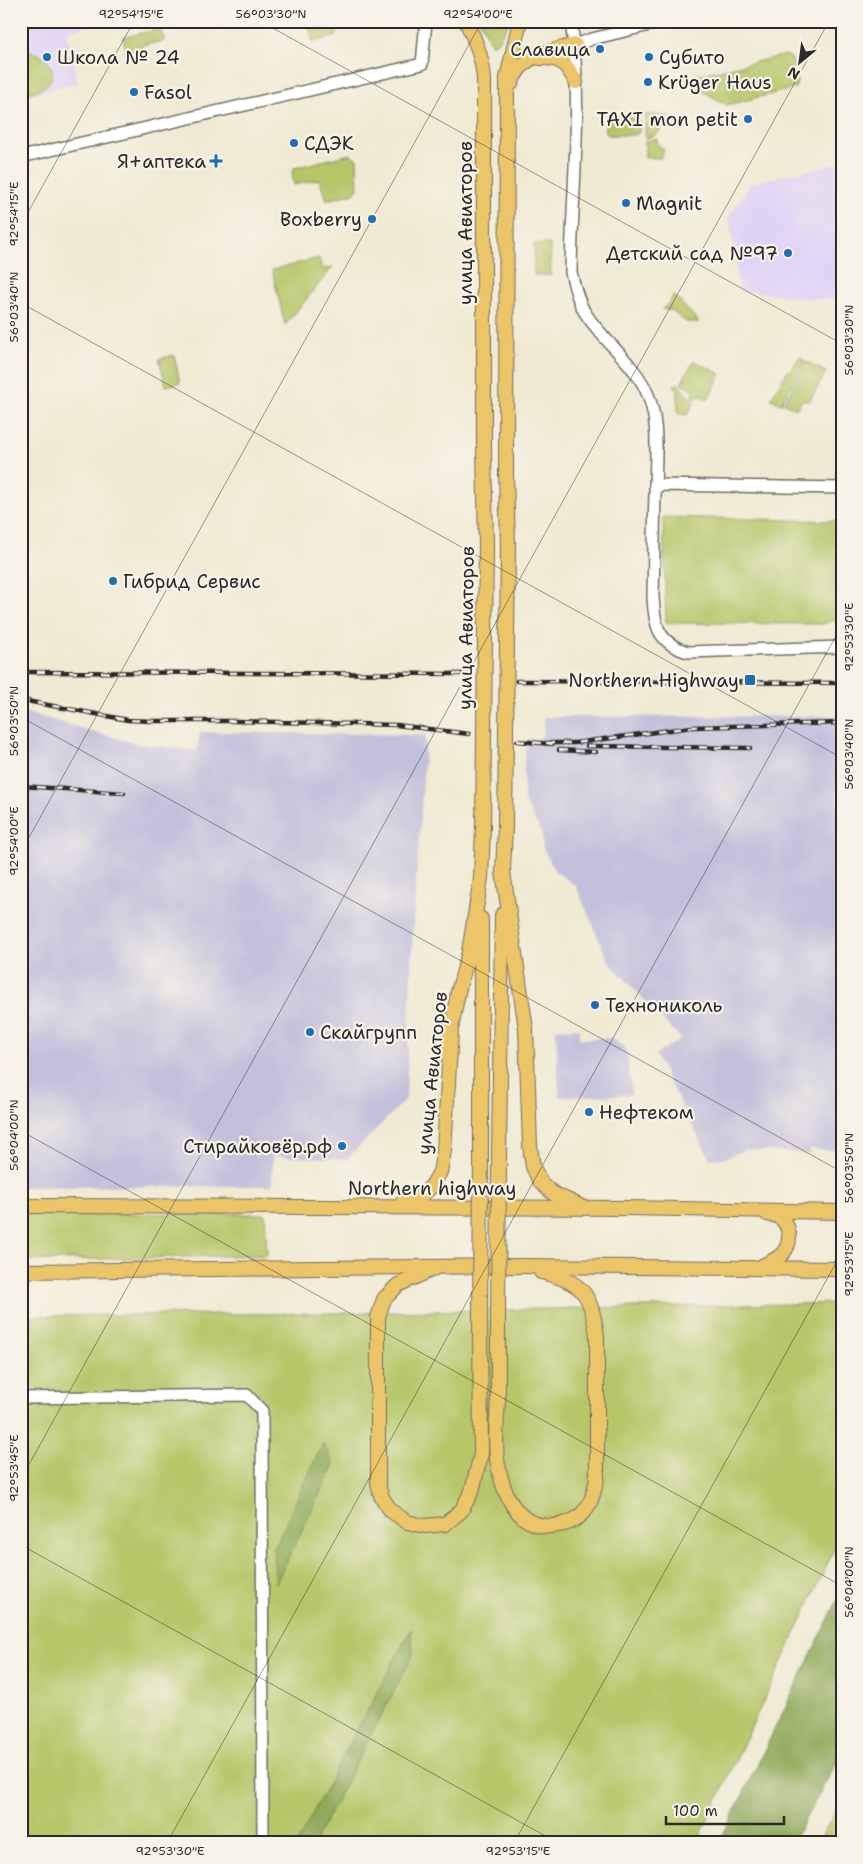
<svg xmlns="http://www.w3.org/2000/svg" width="863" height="1864" viewBox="0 0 863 1864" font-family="'Shantell Sans',sans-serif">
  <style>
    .built { fill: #dfd4f5 }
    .industrial { fill: #c3c0db }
    .green { fill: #b6c668; stroke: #70784a }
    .forest { fill: #90ab5c; stroke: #5e6b44 }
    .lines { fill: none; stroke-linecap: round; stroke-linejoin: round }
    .minor-casing { stroke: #706e66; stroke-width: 14 }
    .major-casing { stroke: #706e66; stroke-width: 16 }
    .minor { stroke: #fff; stroke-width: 11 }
    .major { stroke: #edc569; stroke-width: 14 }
    .rail-casing { stroke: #2b2b2b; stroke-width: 4.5 }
    .rail { stroke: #f7f3e8; stroke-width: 2.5; stroke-dasharray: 8; stroke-linecap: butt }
    .major-bridge-casing { stroke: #706e66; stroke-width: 16; stroke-linecap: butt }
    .major-bridge { stroke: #edc569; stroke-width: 14 }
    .ticks { fill: none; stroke: #2b2b2b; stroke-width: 1; stroke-opacity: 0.45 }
    .poi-dot { fill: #1f6fb2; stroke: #f7f3e8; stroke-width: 2 }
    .labels { text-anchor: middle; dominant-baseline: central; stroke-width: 4.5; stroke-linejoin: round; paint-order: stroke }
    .poi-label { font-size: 19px; fill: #2b2b2b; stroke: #f7f3e8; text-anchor: start }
    .street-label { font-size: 19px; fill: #2b2b2b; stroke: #f7f3e8 }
    .neatline { fill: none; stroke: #2b2b2b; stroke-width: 2 }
    .ticks-label { font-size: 12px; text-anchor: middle; fill: #2b2b2b }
  </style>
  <rect width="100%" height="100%" fill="#f7f3e8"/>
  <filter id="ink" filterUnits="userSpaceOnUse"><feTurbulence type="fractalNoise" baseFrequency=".02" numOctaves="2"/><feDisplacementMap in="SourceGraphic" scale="10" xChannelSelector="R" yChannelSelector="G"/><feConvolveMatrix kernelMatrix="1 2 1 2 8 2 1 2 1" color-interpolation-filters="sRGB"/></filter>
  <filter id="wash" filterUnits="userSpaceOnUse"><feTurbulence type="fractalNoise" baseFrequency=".0096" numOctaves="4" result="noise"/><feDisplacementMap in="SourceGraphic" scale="20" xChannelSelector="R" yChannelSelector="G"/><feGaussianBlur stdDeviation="1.12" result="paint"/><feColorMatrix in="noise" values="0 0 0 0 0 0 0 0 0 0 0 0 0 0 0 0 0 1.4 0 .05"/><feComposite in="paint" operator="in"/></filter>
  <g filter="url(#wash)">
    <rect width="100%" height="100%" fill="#f0ead3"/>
    <!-- built -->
    <g class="built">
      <path d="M21 21H108L67 31 78 83 21 97Z"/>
      <path d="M842 162V299H812L739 290 729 216 751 183Z"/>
    </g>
    <!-- industrial -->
    <g class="industrial">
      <path d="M21 711 138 744 197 751 200 732 426 735 413 928 406 1099 347 1159 273 1156 272 1186 21 1187Z"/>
      <path d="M840 716 837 801 842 814 839 1053 842 1054V1151L810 1149V1154L746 1149 725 1158 710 1159 655 1055 681 1039 609 962 576 886 555 871 543 849 542 834 524 800V760L528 739H539L543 734 544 717Z"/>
      <path d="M579 1028 580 1039 611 1038 626 1049 632 1091 631 1095 559 1097 556 1029Z"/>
    </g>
    <!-- green -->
    <g class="green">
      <path d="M308 21H334L337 36 313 42Z"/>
      <path d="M480 21H510L498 41 492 45Z"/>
      <path d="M161 29 164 41 141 45 142 52 127 55 123 37Z"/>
      <path d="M30 52C47 54 61 73 45 86 39 91 29 92 21 93V54Z"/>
      <path d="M786 55 792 59 797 83 795 88 727 105 695 87 693 78 695 76Z"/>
      <path d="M646 114 670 116 657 134 645 139Z"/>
      <path d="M608 117 636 118 640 121 639 132 636 135H608L605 131V121Z"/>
      <path d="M656 138 659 146 664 149 661 158H645V142Z"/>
      <path d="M350 154 357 159 358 188 354 193 327 200 319 179 294 185 292 173 294 168Z"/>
      <path d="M534 244H550L551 275H534Z"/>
      <path d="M319 258 322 269 333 267 285 325 272 270Z"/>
      <path d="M674 295 699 322H686L672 311 662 309 669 303Z"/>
      <path d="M174 355 180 383 166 386 159 359Z"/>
      <path d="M799 357 805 361 781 404 771 399 788 370 791 371Z"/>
      <path d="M694 361 721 374 708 399 698 395 695 400 692 396 694 390 681 383Z"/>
      <path d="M807 362 826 372 809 402 803 399 796 409 784 403Z"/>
      <path d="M677 383 694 403 687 415 678 414V391L674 386Z"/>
      <path d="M663 517 842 521V618L822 624 666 623Z"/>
      <path d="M21 1213 265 1214 267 1255 21 1261Z"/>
      <path d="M842 1303V1533L697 1843H21V1316L333 1313Z"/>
      <path d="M842 1799V1843H818Z"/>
    </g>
    <!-- forest -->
    <g class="forest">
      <path d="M323 1443 334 1464 276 1583 273 1551Z"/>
      <path d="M842 1591V1753L792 1843H719Z"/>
      <path d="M411 1629 413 1655 314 1843H297Z"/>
    </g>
  </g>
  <g filter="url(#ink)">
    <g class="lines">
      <defs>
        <g id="minor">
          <path d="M571 21C583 103 572 189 571 272 574 285 577 299 584 311 601 339 630 359 645 388 661 420 655 459 655 493 654 527 654 561 653 595 654 624 657 643 688 652L842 647"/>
          <path d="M575 45 592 39 666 21"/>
          <path d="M21 157 422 64 426 21"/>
          <path d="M655 485 842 488"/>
          <path d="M21 1398 247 1395 262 1411 263 1843"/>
        </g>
        <g id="major">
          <path d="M466 21C476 42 482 56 484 79V448L486 544"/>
          <path d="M539 58C561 57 566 63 576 82"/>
          <path d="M511 84C522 53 547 53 575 45"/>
          <path d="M508 545 506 474 507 78 520 21"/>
          <path d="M505 827 503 872 526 1029 530 1146 533 1167 541 1183 554 1194 578 1205"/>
          <path d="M481 1157V919"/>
          <path d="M499 1157 502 915"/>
          <path d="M403 1202 421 1196 432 1186 440 1172 444 1151 451 1030 458 992 469 952 481 878 483 827"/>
          <path d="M21 1206 628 1208 842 1212"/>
          <path d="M762 1266C770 1262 777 1260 783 1253 792 1243 791 1225 779 1217 776 1215 771 1215 767 1214"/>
          <path d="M433 1269 398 1285 384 1299 378 1317V1483L381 1496 391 1511 407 1522 425 1526 445 1524 461 1511 472 1491 481 1454 480 1319"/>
          <path d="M21 1271 521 1266 842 1269"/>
          <path d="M498 1319C498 1346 498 1373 498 1400 497 1418 494 1448 498 1465 505 1501 522 1535 564 1524 587 1518 593 1499 597 1478V1336C591 1293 583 1282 541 1272"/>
        </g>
      </defs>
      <!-- minor casing -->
      <use href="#minor" class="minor-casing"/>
      <!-- major casing -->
      <use href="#major" class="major-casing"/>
      <!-- minor -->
      <use href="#minor" class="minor"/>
      <!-- major -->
      <use href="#major" class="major"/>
      <defs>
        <g id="rail">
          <path d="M21 672 470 674"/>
          <path d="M517 681 842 683"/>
          <path d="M21 700 128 720 153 721H236L397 725 469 734"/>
          <path d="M517 741 552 744"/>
          <path d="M546 743H575L692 727 842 723"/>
          <path d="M587 746 750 748"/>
          <path d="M559 750 596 752"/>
          <path d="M21 786 124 793"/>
        </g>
      </defs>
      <!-- rail casing -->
      <use href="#rail" class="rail-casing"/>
      <!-- rail -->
      <use href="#rail" class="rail"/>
      <defs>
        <g id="major-bridge">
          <path d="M483 827 486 544"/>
          <path d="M505 827 508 545"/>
          <path d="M480 1319 481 1157"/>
          <path d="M498 1319 499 1157"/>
        </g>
      </defs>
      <!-- major-bridge casing -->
      <use href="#major-bridge" class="major-bridge-casing"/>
      <!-- major-bridge -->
      <use href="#major-bridge" class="major-bridge"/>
    </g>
  </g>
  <!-- ticks -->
  <path class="ticks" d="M260 21 842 344M21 225 134 21M21 303 842 758M21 717 842 1172M21 852 482 21M21 1131 842 1586M21 1479 829 21M21 1545 558 1843M167 1843 842 625M514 1843 842 1252"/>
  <!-- markers -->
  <g class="poi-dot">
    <circle cx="600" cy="49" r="5"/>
    <circle cx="47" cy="57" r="5"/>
    <circle cx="649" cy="57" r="5"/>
    <circle cx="648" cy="82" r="5"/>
    <circle cx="134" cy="92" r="5"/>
    <circle cx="748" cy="119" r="5"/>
    <circle cx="294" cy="143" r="5"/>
    <path d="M213.5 153.5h5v5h5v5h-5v5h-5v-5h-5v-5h5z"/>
    <circle cx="626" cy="203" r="5"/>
    <circle cx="372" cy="219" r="5"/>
    <circle cx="788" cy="253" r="5"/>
    <circle cx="113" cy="581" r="5"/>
    <rect x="744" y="674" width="12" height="12" rx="2.5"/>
    <circle cx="595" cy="1005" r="5"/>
    <circle cx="310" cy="1032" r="5"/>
    <circle cx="589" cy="1112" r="5"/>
    <circle cx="342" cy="1146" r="5"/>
  </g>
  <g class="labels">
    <!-- poi labels -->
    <g class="poi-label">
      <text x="590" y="49" text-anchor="end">Славица</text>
      <text x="57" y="57">Школа № 24</text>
      <text x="659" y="57">Субито</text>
      <text x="658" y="82">Krüger Haus</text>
      <text x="144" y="92">Fasol</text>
      <text x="738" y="119" text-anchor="end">TAXI mon petit</text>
      <text x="304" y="143">СДЭК</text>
      <text x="206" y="161" text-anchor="end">Я+аптека</text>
      <text x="636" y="203">Magnit</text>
      <text x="362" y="219" text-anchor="end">Boxberry</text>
      <text x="778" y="253" text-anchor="end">Детский сад №97</text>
      <text x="123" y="581">Гибрид Сервис</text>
      <text x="739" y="680" text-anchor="end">Northern Highway</text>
      <text x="605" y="1005">Технониколь</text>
      <text x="320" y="1032">Скайгрупп</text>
      <text x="599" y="1112">Нефтеком</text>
      <text x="332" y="1146" text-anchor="end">Стирайковёр.рф</text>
    </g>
    <!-- street labels -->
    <g class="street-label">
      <text transform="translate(465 223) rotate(-90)">улица Авиаторов</text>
      <text transform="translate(466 628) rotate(-89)">улица Авиаторов</text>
      <text transform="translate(432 1073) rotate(-84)">улица Авиаторов</text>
      <text x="432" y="1188">Northern highway</text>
    </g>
  </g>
  <!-- margin -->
  <rect width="863" height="1864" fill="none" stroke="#f7f3e8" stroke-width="55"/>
  <!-- north arrow -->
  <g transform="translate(800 62) rotate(209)" stroke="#f7f3e8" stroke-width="4" paint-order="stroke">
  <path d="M0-4L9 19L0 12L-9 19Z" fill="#2b2b2b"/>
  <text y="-8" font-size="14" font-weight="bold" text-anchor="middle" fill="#2b2b2b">N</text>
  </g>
  <!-- scale -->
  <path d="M666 1816v8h118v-8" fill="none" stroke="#2b2b2b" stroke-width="2.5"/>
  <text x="673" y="1816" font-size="15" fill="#2b2b2b" stroke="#f7f3e8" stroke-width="4" paint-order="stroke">100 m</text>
  <rect x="28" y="28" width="808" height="1808" class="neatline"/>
  <g class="ticks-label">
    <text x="131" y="18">92°54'15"E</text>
    <text x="271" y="18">56°03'30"N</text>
    <text x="478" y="18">92°54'00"E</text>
    <text transform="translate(14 214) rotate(-90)" y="4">92°54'15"E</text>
    <text transform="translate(14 307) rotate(-90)" y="4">56°03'40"N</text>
    <text transform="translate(849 340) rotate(-90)" y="4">56°03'30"N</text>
    <text transform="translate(849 637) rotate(-90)" y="4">92°53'30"E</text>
    <text transform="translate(14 721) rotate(-90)" y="4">56°03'50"N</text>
    <text transform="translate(849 754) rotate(-90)" y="4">56°03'40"N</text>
    <text transform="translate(14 841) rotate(-90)" y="4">92°54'00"E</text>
    <text transform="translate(14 1135) rotate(-90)" y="4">56°04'00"N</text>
    <text transform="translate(849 1168) rotate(-90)" y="4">56°03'50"N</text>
    <text transform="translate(849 1264) rotate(-90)" y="4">92°53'15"E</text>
    <text transform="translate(14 1468) rotate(-90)" y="4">92°53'45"E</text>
    <text transform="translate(849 1582) rotate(-90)" y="4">56°04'00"N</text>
    <text x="170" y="1855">92°53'30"E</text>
    <text x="518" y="1855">92°53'15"E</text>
  </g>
</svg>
